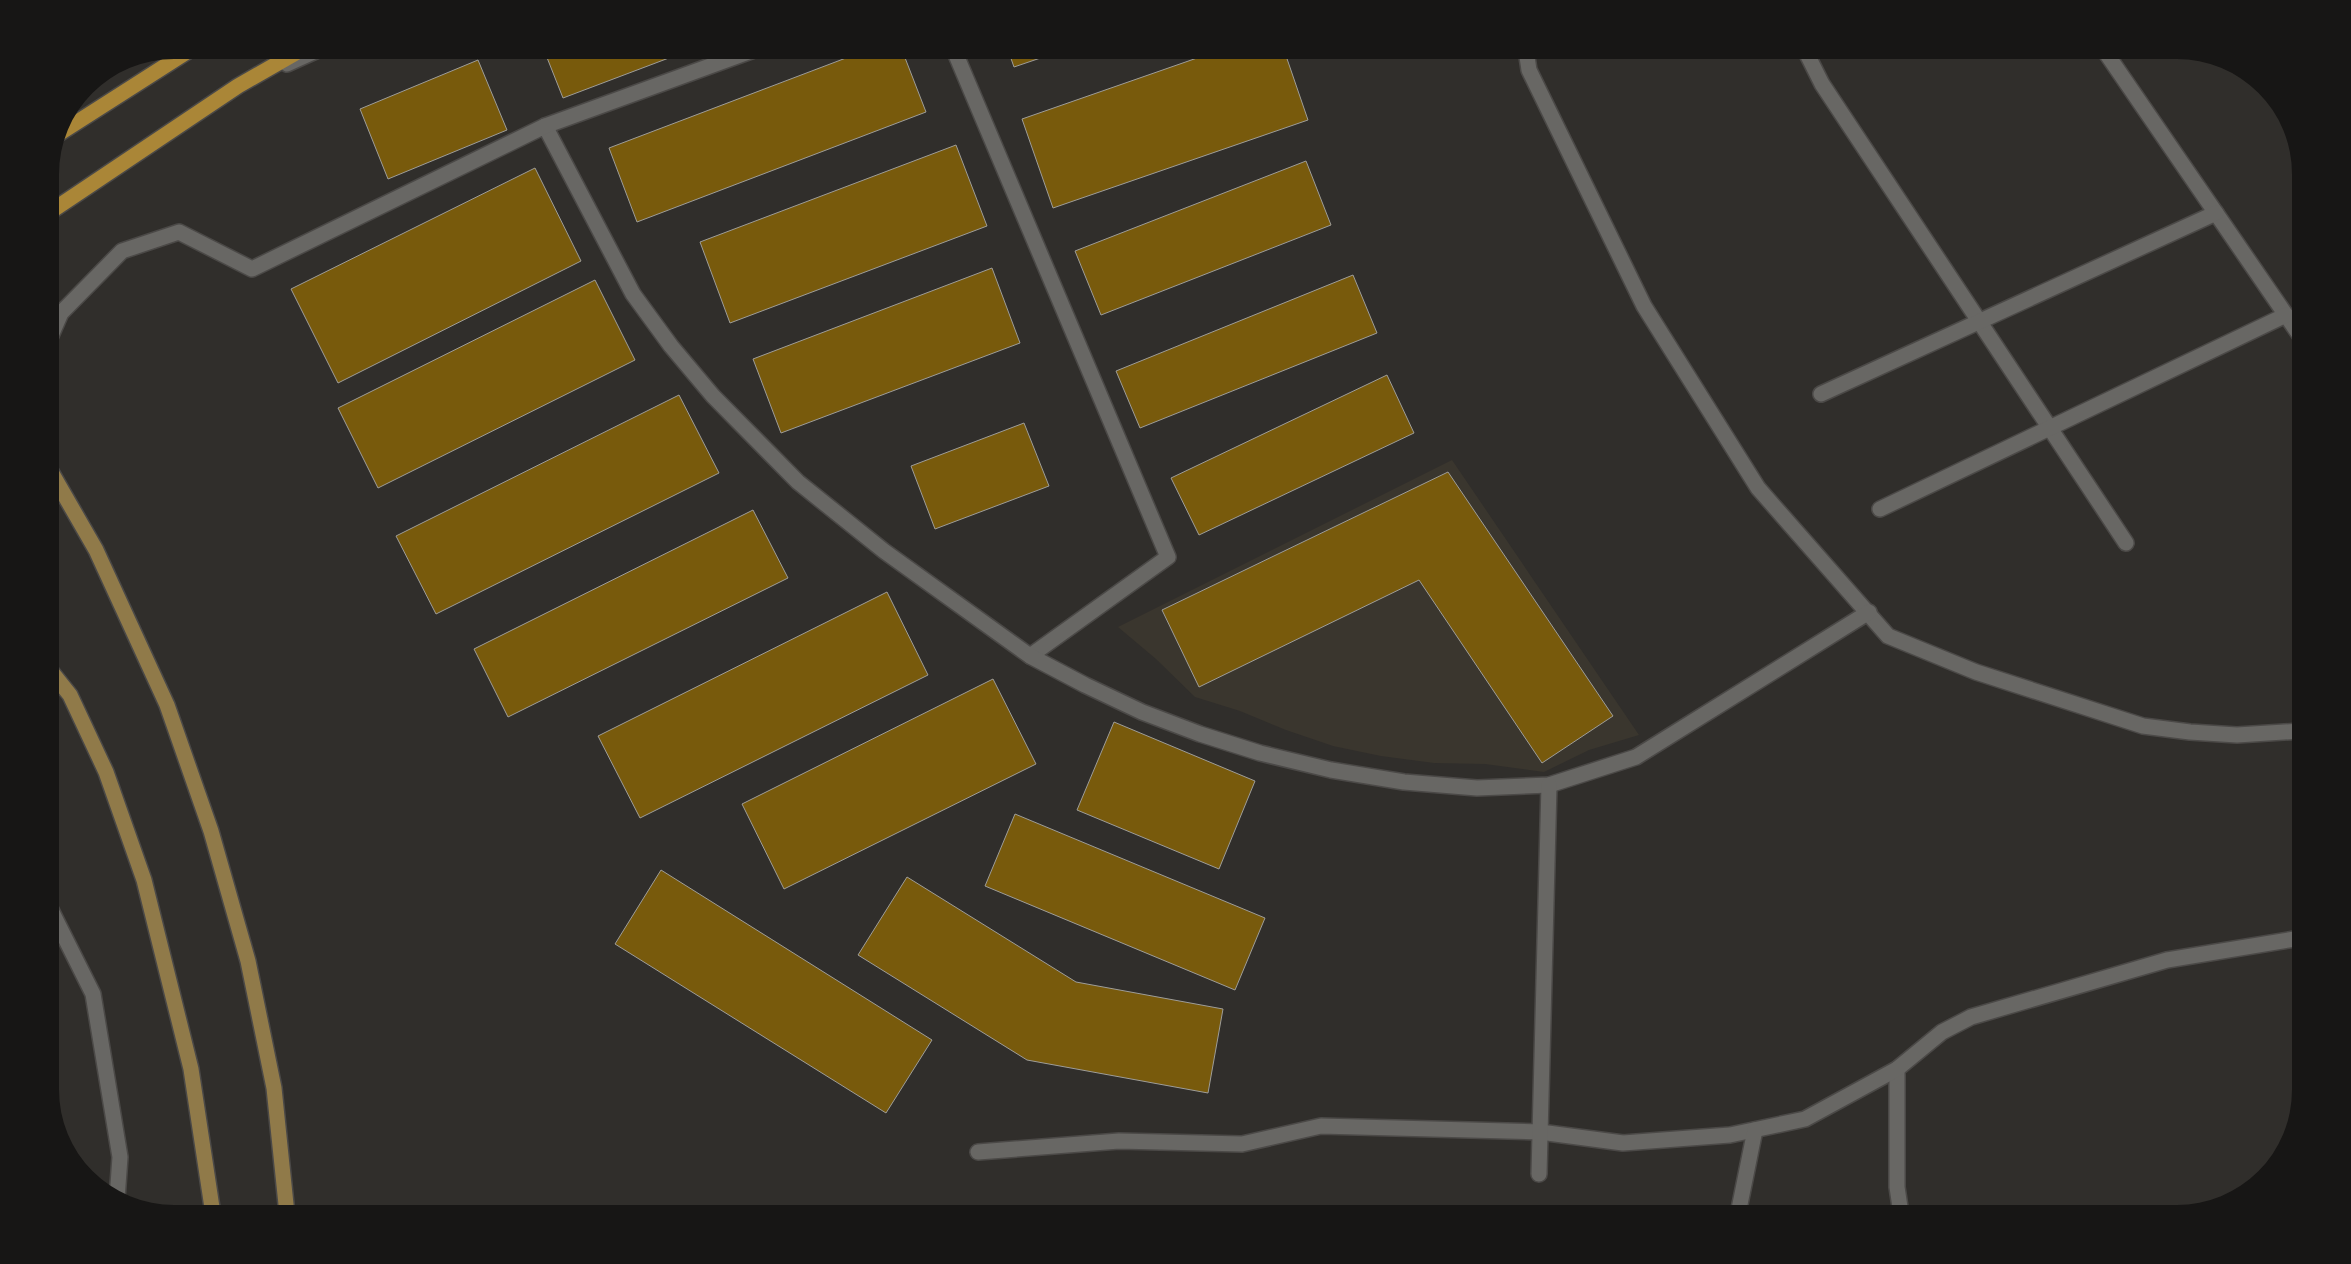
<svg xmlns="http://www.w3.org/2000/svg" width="2351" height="1264" viewBox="0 0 2351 1264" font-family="'Varela Round',sans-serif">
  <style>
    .built { fill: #3a362e }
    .building { fill: #785a0c; stroke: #9e9d99 }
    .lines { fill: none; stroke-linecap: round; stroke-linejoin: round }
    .minor-casing { stroke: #4b4947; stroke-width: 18 }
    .major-casing { stroke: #4b4947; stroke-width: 18 }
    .highway-casing { stroke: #4b4947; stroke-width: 18 }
    .minor { stroke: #686764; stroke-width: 15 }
    .major { stroke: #907a49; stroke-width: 15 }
    .highway { stroke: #aa8637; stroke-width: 15 }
  </style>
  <rect width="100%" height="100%" fill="#302e2b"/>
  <!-- built -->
  <path class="built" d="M1452 460 1639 735 1589 750 1544 772 1485 764 1434 763 1381 756 1333 746 1286 730 1240 711 1195 697 1156 659 1118 627Z"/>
  <!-- building -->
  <g class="building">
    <path d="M544 50H690L563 98Z"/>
    <path d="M867 50H902L926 112 637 222 609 148Z"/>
    <path d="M1008 50H1064L1014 67Z"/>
    <path d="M1220 50H1284L1308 120 1053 208 1022 119Z"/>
    <path d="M478 60 507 130 388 179 360 109Z"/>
    <path d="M956 145 987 226 730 323 700 242Z"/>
    <path d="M1306 161 1331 225 1101 315 1075 251Z"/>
    <path d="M535 168 581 261 338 383 291 289Z"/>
    <path d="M992 268 1020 343 781 433 753 359Z"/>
    <path d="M1353 275 1377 333 1140 428 1116 371Z"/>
    <path d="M595 280 635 360 378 488 338 408Z"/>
    <path d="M1387 375 1414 433 1199 535 1171 478Z"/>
    <path d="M679 395 719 473 436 614 396 536Z"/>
    <path d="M1024 423 1049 486 935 529 911 466Z"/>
    <path d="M1448 472 1613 716 1542 763 1419 580 1199 687 1162 610Z"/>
    <path d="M753 510 788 578 508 717 474 649Z"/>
    <path d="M887 592 928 675 640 818 598 736Z"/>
    <path d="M993 679 1036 764 784 889 742 804Z"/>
    <path d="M1114 722 1255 781 1219 869 1077 810Z"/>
    <path d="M1015 814 1265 918 1235 990 985 886Z"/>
    <path d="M661 870 932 1040 886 1113 615 944Z"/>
    <path d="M907 877 1076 982 1223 1009 1208 1093 1027 1060 858 955Z"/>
  </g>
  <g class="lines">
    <defs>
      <g id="minor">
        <path d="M954 50 1168 557 1030 656"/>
        <path d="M1526 50 1529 70 1644 306 1758 488 1888 636 1976 672 2143 726 2190 732 2237 735 2301 731"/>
        <path d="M1805 50 1822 84 2126 543"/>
        <path d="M2104 50 2301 337"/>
        <path d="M287 64 318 50"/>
        <path d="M545 126 633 294 671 346 713 396 798 482 884 551 1030 656 1085 685 1142 712 1200 734 1260 753 1331 770 1404 782 1477 788 1549 785 1636 757 1869 612"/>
        <path d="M50 338 61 313 122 251 179 232 252 269 545 126 754 50"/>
        <path d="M1821 394 2216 213"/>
        <path d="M1880 509 2286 315"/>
        <path d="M50 908 93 994 120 1157 117 1199"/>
        <path d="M1897 1069V1187L1901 1214"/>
        <path d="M978 1152 1119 1141 1242 1144 1321 1126 1540 1132 1623 1143 1730 1135 1805 1119 1897 1069 1942 1032 1971 1017 2167 960 2301 938"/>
        <path d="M1539 1174 1549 785"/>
        <path d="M1738 1214 1755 1130"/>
      </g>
      <g id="major">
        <path d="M50 470 96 550 167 705 211 831 248 961 274 1088 287 1214"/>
        <path d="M50 670 70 695 106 772 144 880 191 1069 213 1214"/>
      </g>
      <g id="highway">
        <path d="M57 135 190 50"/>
        <path d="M50 212 238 86 301 50"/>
      </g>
    </defs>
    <!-- minor casing -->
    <use href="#minor" class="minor-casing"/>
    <!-- major casing -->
    <use href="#major" class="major-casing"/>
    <!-- highway casing -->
    <use href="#highway" class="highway-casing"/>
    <!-- minor -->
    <use href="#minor" class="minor"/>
    <!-- major -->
    <use href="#major" class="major"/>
    <!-- highway -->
    <use href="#highway" class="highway"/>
  </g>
  <!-- crop -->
  <path d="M0 0H2351V1264H0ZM174 59H2177A115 115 0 0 1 2292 174V1090A115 115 0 0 1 2177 1205H174A115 115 0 0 1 59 1090V174A115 115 0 0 1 174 59Z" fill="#171615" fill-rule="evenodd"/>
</svg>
